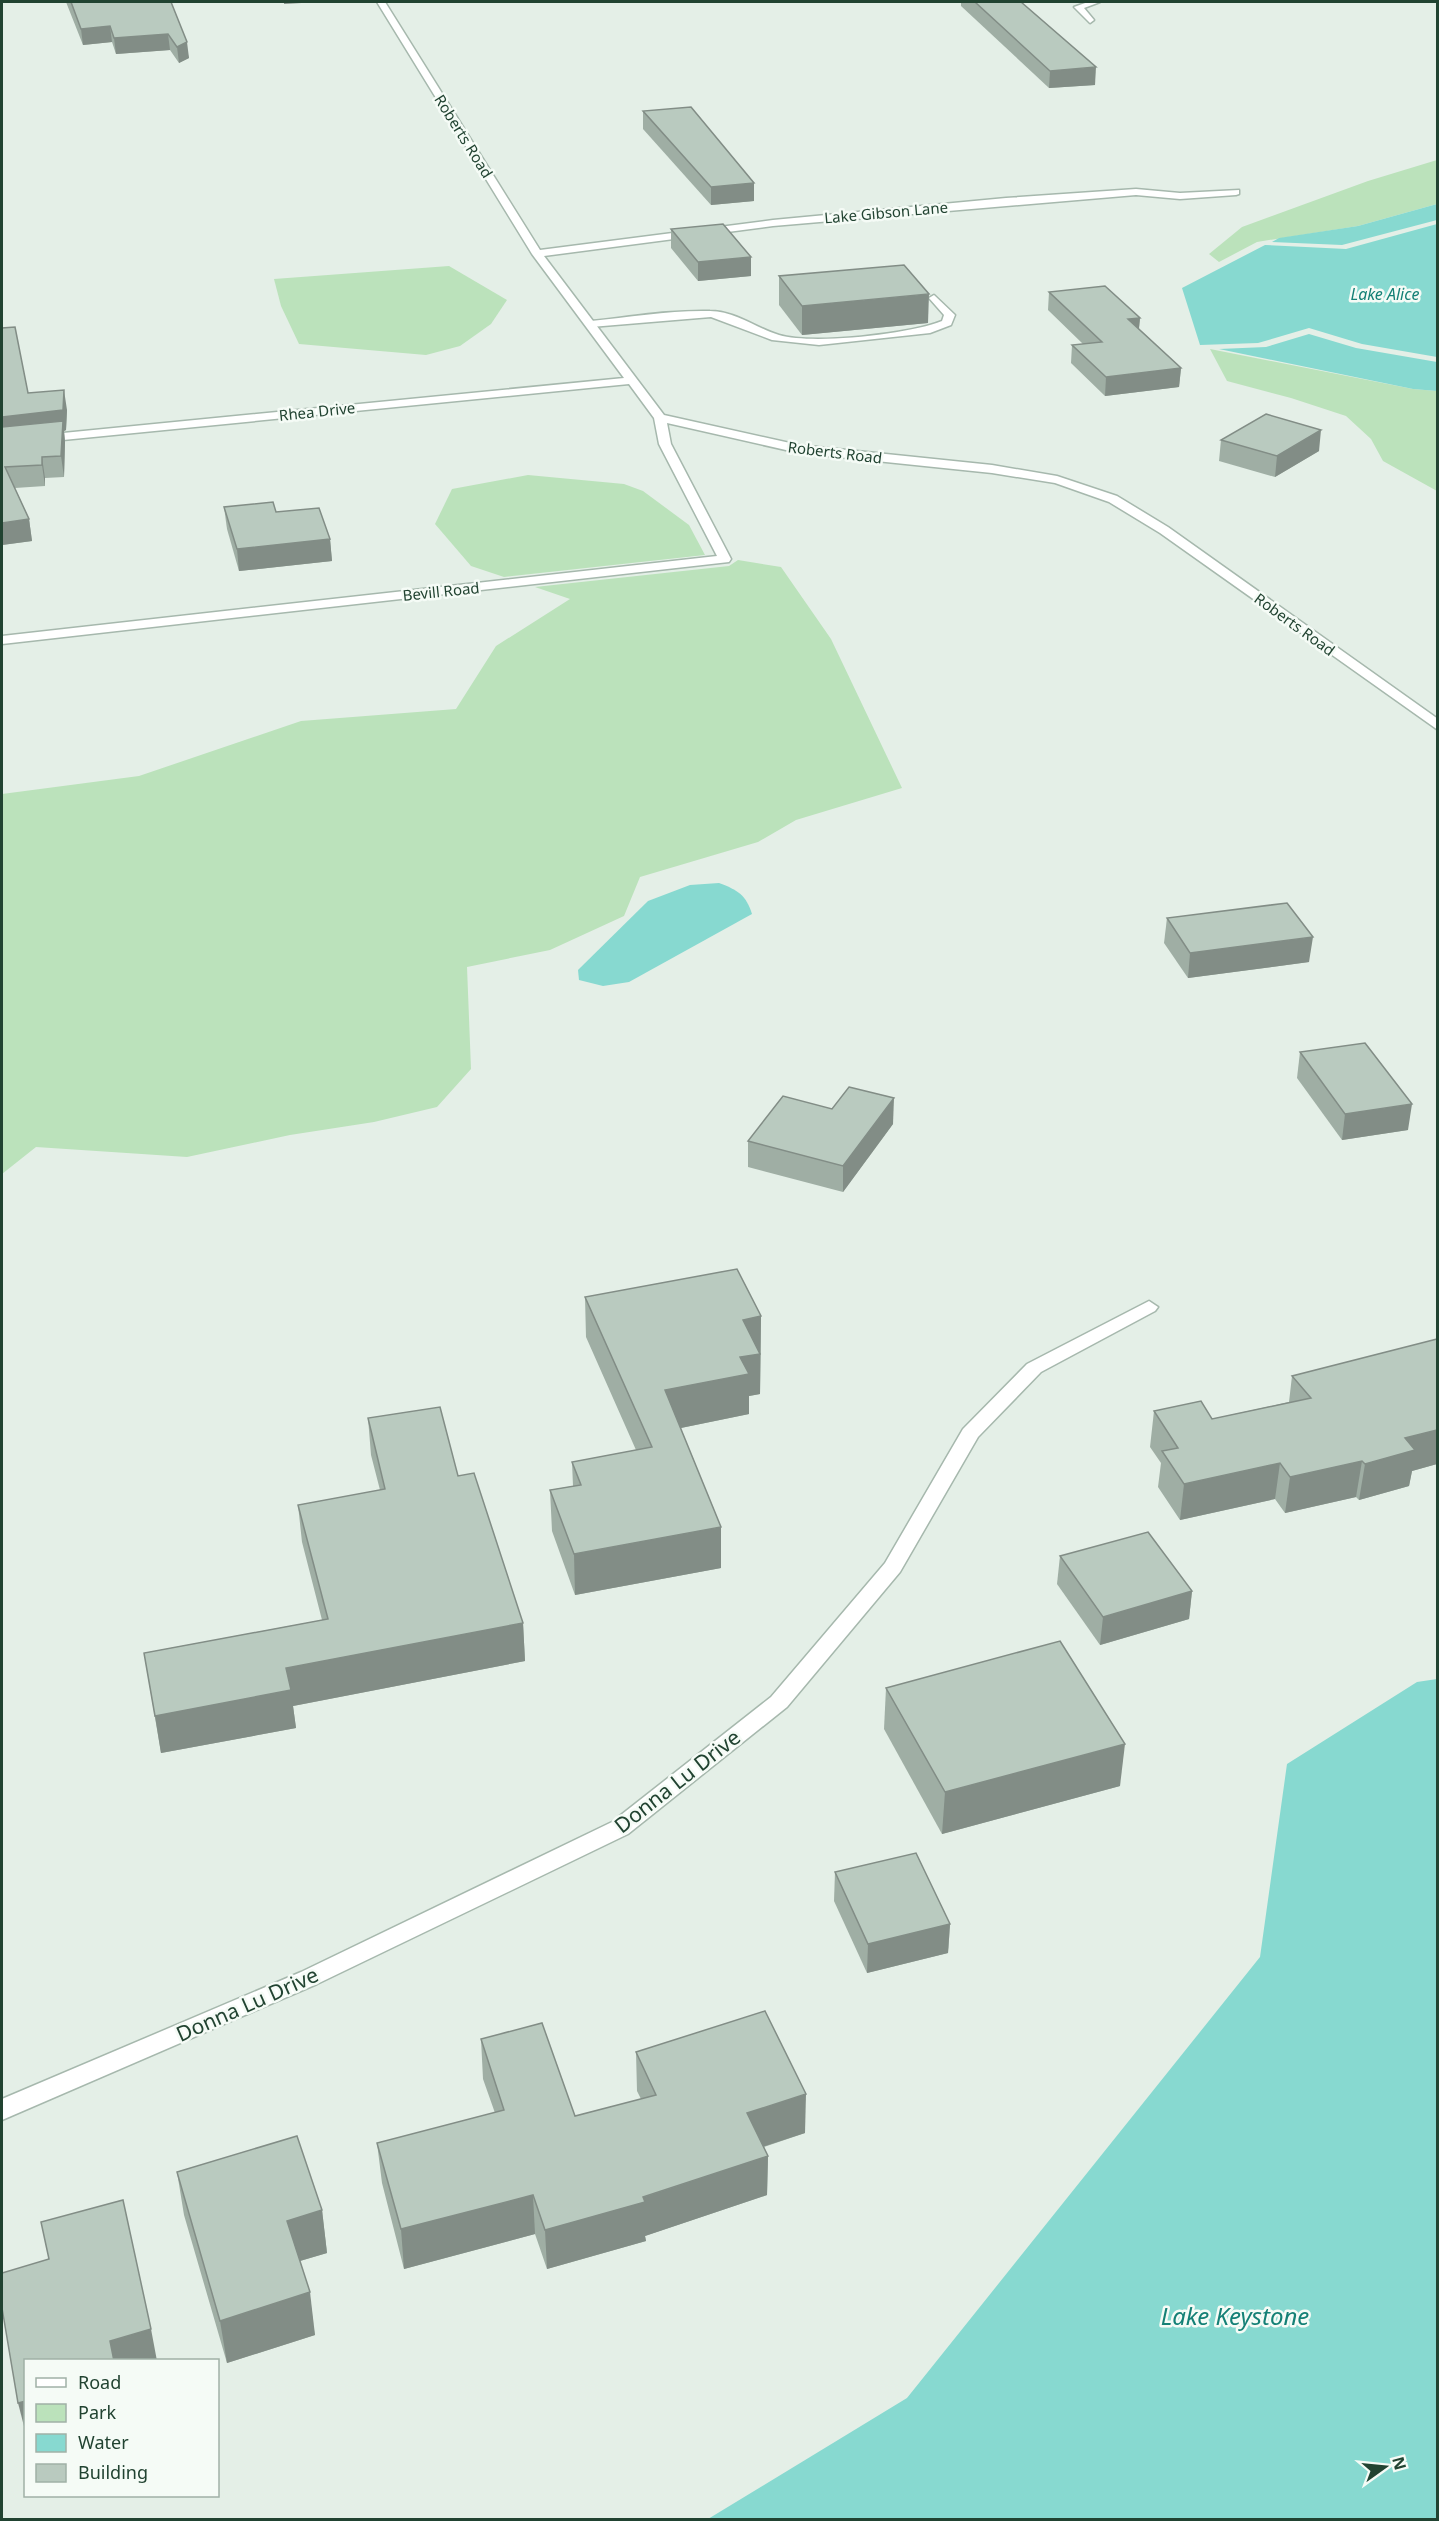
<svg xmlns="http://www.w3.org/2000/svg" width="1439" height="2521" viewBox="0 0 1439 2521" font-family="'Noto Sans',sans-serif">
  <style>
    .green { fill: #bbe2bb }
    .water { fill: #87d9d0 }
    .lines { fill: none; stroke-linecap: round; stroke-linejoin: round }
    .lane-casing { stroke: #a6b8ad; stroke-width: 3 }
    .street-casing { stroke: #a6b8ad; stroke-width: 3 }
    .lane { fill: #fff; fill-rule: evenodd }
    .street { fill: #fff; fill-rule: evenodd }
    .wall { fill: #9faea4 }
    .shaded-wall { fill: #828d86 }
    .building { fill: #b9cabf; stroke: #828d86; stroke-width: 1.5 }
    .labels { text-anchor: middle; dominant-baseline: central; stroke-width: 5; stroke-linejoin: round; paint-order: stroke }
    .far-street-label { font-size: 15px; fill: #214331; stroke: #f5fbf6 }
    .far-water-label { font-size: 16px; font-style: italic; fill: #148076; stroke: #f5fbf6 }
    .near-street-label { font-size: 21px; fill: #214331; stroke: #f5fbf6 }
    .near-water-label { font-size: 24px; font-style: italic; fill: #148076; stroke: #f5fbf6 }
  </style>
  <rect width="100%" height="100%" fill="#e4efe7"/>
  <!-- green -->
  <g class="green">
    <path d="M1437 160V204L1358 226 1257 242 1219 262 1209 254 1242 227 1368 181Z"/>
    <path d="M449 266 507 300 491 324 460 346 426 355 299 344 281 306 274 279Z"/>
    <path d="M1210 349 1413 389 1437 391V491L1383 461 1371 439 1346 416 1291 398 1227 381Z"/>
    <path d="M528 475 624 484 643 491 689 525 705 555 504 577 471 566 435 524 452 489Z"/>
    <path d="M738 560 781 567 831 639 902 788 796 820 758 842 640 877 624 916 550 950 467 967 471 1069 437 1107 374 1122 290 1135 187 1157 36 1147 2 1174V794L139 776 301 721 456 709 496 646 570 599 535 587 729 566Z"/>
  </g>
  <!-- water -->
  <g class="water">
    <path d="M1437 204V220L1342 245 1272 242 1279 238 1358 226Z"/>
    <path d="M1437 224V357L1362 344 1309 328 1258 343 1200 345 1182 288 1265 245 1346 249Z"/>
    <path d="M1309 334 1356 348 1437 362V391L1413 389 1219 349 1266 347Z"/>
    <path d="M719 883C738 890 746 895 752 914L629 982 603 986 579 980 578 970 648 901 690 885Z"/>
    <path d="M1437 1679V2519H708L907 2398 1260 1957 1287 1764 1417 1682Z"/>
  </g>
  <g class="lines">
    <defs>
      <g id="lane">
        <path d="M1088 2H1100L1084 8 1094 20 1090 23 1074 7Z"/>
        <path d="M934 295 955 315 951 325 930 333 819 345 772 340 711 317 591 327 586 324 591 321C630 317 671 310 710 311 735 311 756 328 779 335 813 345 910 334 942 321L944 315 929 298Z"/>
      </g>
      <g id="street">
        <path d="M377 2H385L540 250 773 220 1006 198 1136 189 1180 193 1239 190V194L1236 195 1180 199 1136 195 773 226 544 256 664 415 799 445 992 465 1057 476 1117 496 1168 527 1438 719V730L1160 533 1109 502 1055 483 992 473 799 453 667 423 671 444 731 559 729 562 2 644V636L717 556 659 444 654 418 629 384 2 446V439L624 378 532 254Z"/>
        <path d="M1149 1301 1158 1307 1155 1311 1041 1372 978 1437 900 1572 787 1707 628 1834 317 1984 2 2120V2099L301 1972 612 1822 771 1697 885 1563 963 1429 1027 1364Z"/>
      </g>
    </defs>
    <!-- lane casing -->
    <use href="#lane" class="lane-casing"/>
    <!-- street casing -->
    <use href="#street" class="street-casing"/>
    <!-- lane -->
    <use href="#lane" class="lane"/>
    <!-- street -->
    <use href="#street" class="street"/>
  </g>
  <!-- wall -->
  <g class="wall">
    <path d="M66 2H171L189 58 179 63 170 50 116 54 112 42 83 45Z"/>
    <path d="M961 2H1021L1095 85 1049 88 961 6Z"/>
    <path d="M643 111 754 183V201L711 205 643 129Z"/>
    <path d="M671 229 751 257V276L698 281 671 248Z"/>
    <path d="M779 276 928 323 802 335 779 305Z"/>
    <path d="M1049 292 1140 318 1139 329 1181 368 1179 387 1105 396 1071 363 1072 345 1083 344 1048 310Z"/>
    <path d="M2 328 28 393 67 410 66 430 64 431 65 442 64 477 45 478V486L15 488 29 519 32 541 2 545Z"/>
    <path d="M1221 440 1319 451 1275 477 1219 461Z"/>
    <path d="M224 507 276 512 330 539 332 561 239 571 227 529Z"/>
    <path d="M1167 918 1309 962 1188 978 1164 943Z"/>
    <path d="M1300 1052 1408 1130 1342 1140 1297 1078Z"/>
    <path d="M893 1124 843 1192 748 1167V1141Z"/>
    <path d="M585 1297 761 1316 760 1394 749 1396V1414L681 1428 721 1568 575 1595 552 1531 550 1490 573 1486 572 1462 636 1450 586 1337Z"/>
    <path d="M1437 1339V1464L1412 1471 1409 1486 1359 1500 1356 1497 1285 1513 1275 1499 1180 1520 1158 1487 1161 1463 1150 1447 1154 1411 1212 1419 1289 1402 1292 1376Z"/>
    <path d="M368 1418 458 1476 523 1623 525 1661 293 1706 296 1728 161 1753 144 1653 322 1620 302 1542 298 1505 380 1490 371 1455Z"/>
    <path d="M1060 1556 1192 1591 1189 1619 1100 1645 1057 1584Z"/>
    <path d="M886 1688 1120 1786 942 1834 884 1729Z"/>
    <path d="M835 1872 950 1924 948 1953 867 1973 834 1901Z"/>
    <path d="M481 2039 575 2116 641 2099 637 2091 636 2052 805 2133 764 2147 768 2156 767 2195 645 2236 646 2241 547 2269 535 2234 404 2269 382 2183 377 2143 495 2113 483 2079Z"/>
    <path d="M177 2172 322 2210 327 2253 300 2261 315 2335 227 2363 184 2215Z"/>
  </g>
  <!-- shaded-wall -->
  <g class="shaded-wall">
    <path d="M284 2H319L284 4Z"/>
    <path d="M110 26 112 42 83 45 81 29Z"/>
    <path d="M168 34 170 50 116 54 114 38Z"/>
    <path d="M187 42 189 58 179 63 177 47Z"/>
    <path d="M1096 67 1095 85 1049 88 1050 71Z"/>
    <path d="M754 183V201L711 205V187Z"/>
    <path d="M751 257V276L698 281V262Z"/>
    <path d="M929 294 928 323 802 335V306Z"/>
    <path d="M1140 318 1138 336 1128 319Z"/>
    <path d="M1181 368 1179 387 1105 396 1106 377Z"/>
    <path d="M64 390 67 410 66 430 64 431 65 442 64 477 61 456 2 437V417Z"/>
    <path d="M1321 430 1319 451 1275 477 1277 456Z"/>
    <path d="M42 457 45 478V486L42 465Z"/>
    <path d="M29 519 32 541 2 545V523Z"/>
    <path d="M330 539 332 561 239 571 237 549Z"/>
    <path d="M1313 937 1309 962 1188 978 1190 953Z"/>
    <path d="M894 1098 893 1124 843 1192V1166Z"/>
    <path d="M1412 1104 1408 1130 1342 1140 1345 1114Z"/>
    <path d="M761 1316 760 1394 749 1396V1414L666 1431 665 1390 740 1357 743 1320Z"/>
    <path d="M1437 1430V1464L1412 1471 1409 1486 1359 1500 1365 1464 1405 1438Z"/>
    <path d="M1362 1461 1356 1497 1285 1513 1290 1477Z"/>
    <path d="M1280 1463 1275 1499 1180 1520 1184 1484Z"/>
    <path d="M721 1527V1568L575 1595 574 1554Z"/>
    <path d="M1192 1591 1189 1619 1100 1645 1103 1617Z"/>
    <path d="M523 1623 525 1661 293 1706 296 1728 161 1753 155 1716 286 1668Z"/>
    <path d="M1125 1744 1120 1786 942 1834 945 1792Z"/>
    <path d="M950 1924 948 1953 867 1973 868 1944Z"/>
    <path d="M806 2094 805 2133 747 2152V2113Z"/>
    <path d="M768 2156 767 2195 645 2236 646 2241 547 2269 545 2230Z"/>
    <path d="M533 2195 535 2234 404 2269 401 2229Z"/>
    <path d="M322 2210 327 2253 293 2263 287 2221Z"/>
    <path d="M310 2292 315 2335 227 2363 220 2321Z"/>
    <path d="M151 2329 157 2361H114L110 2341Z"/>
    <path d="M26 2401V2434L18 2403Z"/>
  </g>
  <!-- building -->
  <g class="building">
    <path d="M71 2H171L187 42 177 47 168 34 114 38 110 26 81 29Z"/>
    <path d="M975 2H1021L1096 67 1050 71Z"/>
    <path d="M691 107 754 183 711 187 643 111Z"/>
    <path d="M723 224 751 257 698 262 671 229Z"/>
    <path d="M904 265 929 294 802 306 779 276Z"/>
    <path d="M1105 286 1140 318 1128 319 1181 368 1106 377 1072 345 1102 342 1049 292Z"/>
    <path d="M15 327 28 393 64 390 63 410 2 417V328Z"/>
    <path d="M1266 414 1321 430 1277 456 1221 440Z"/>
    <path d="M63 421 61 456 42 457V465L5 467 29 519 2 523V427Z"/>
    <path d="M273 502 276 512 319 508 330 539 237 549 224 507Z"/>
    <path d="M1287 903 1313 937 1190 953 1167 918Z"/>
    <path d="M1365 1043 1412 1104 1345 1114 1300 1052Z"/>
    <path d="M849 1087 894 1098 843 1166 748 1141 783 1096 832 1109Z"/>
    <path d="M737 1269 761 1316 743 1320 760 1354 740 1357 749 1374 665 1390 721 1527 574 1554 550 1490 581 1485 572 1462 652 1447 585 1297Z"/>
    <path d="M1437 1339V1430L1405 1438 1415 1450 1365 1464 1362 1461 1290 1477 1280 1463 1184 1484 1162 1451 1178 1448 1154 1411 1201 1401 1212 1419 1311 1398 1292 1376Z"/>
    <path d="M440 1407 458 1476 474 1473 523 1623 286 1668 291 1690 155 1716 144 1653 328 1619 298 1505 385 1489 368 1418Z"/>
    <path d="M1148 1532 1192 1591 1103 1617 1060 1556Z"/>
    <path d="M1060 1641 1125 1744 945 1792 886 1688Z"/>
    <path d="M916 1853 950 1924 868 1944 835 1872Z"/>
    <path d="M765 2011 806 2094 747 2113 768 2156 643 2197 645 2202 545 2230 533 2195 401 2229 377 2143 504 2110 481 2039 542 2023 575 2116 656 2095 636 2052Z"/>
    <path d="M297 2136 322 2210 287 2221 310 2292 220 2321 177 2172Z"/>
    <path d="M123 2200 151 2329 110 2341 114 2361H26V2401L18 2403 2 2308V2273L49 2259 41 2222Z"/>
  </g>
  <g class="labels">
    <!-- far-street labels -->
    <g class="far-street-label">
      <text transform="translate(464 136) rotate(58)">Roberts Road</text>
      <text transform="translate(886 212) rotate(-5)">Lake Gibson Lane</text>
      <text transform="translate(317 411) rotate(-6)">Rhea Drive</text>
      <text transform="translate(835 452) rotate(7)">Roberts Road</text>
      <text transform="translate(441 591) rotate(-6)">Bevill Road</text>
      <text transform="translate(1295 624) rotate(36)">Roberts Road</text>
    </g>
    <!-- far-water labels -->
    <g class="far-water-label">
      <text x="1385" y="294">Lake Alice</text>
    </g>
    <!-- near-street labels -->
    <g class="near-street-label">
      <text transform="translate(677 1781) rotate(-38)">Donna Lu Drive</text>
      <text transform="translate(247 2004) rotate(-24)">Donna Lu Drive</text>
    </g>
    <!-- near-water labels -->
    <g class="near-water-label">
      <text x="1235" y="2315">Lake Keystone</text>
    </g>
  </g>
  <!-- border -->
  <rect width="1439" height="2521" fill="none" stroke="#214331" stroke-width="6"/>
  <!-- legend -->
  <rect x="24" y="2359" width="195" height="138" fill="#f5fbf6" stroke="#a0b1a7" stroke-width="1.5"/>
  <rect x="36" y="2378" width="30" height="9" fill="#ffffff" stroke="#a0b1a7" stroke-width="1.5"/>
  <text x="78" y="2389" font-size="18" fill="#214331">Road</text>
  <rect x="36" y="2404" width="30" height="18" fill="#bbe2bb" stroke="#a0b1a7" stroke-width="1.5"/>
  <text x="78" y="2419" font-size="18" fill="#214331">Park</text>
  <rect x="36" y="2434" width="30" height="18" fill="#87d9d0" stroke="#a0b1a7" stroke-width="1.5"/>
  <text x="78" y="2449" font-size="18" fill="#214331">Water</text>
  <rect x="36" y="2464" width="30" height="18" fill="#b9cabf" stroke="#a0b1a7" stroke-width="1.5"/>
  <text x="78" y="2479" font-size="18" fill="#214331">Building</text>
  <!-- north arrow -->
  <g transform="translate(1385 2467) rotate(75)" stroke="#f5fbf6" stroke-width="4.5" paint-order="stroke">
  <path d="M0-4.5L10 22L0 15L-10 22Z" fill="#214331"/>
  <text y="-9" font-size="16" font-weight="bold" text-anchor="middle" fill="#214331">N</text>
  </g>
</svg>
